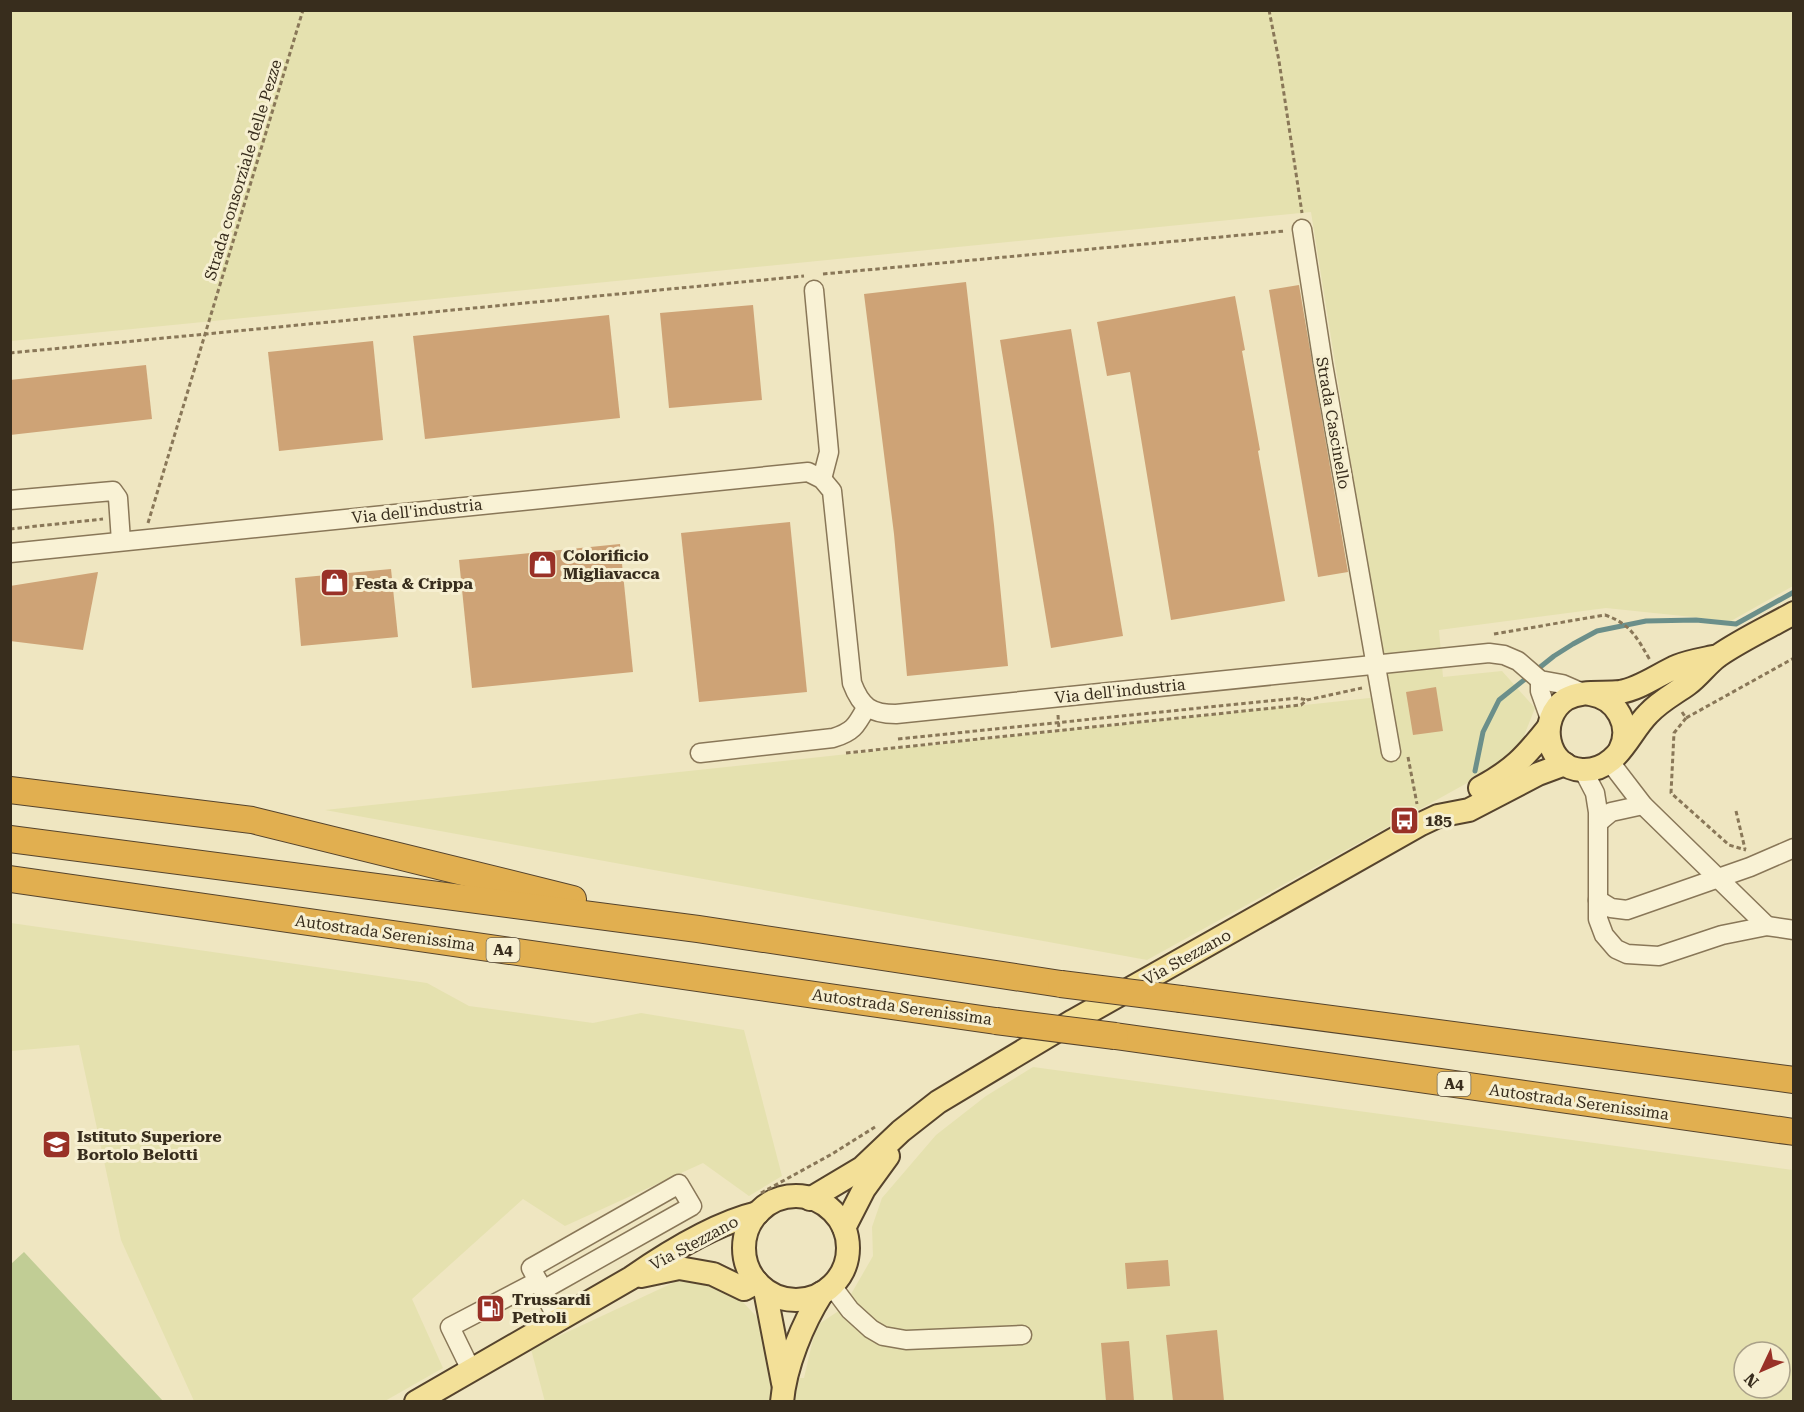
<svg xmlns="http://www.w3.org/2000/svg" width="1804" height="1412" viewBox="0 0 1804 1412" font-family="'Roboto Serif',serif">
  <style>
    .farmland { fill: #e5e1af; fill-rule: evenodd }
    .green { fill: #c1cd95 }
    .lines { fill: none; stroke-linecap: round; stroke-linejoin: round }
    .stream { stroke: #6b8f8a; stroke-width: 5 }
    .building { fill: #cea376 }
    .minor-casing { stroke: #897758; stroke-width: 21 }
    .major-casing { stroke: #56442d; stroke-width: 26 }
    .highway-casing { stroke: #56442d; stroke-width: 28 }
    .path { stroke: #897758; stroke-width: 3; stroke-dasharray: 4.5 3; stroke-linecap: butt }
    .minor { stroke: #f9f2d5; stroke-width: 18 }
    .major { stroke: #f3e098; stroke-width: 22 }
    .highway { stroke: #e1af50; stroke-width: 26 }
    .highway-bridge-casing { stroke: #56442d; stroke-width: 28; stroke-linecap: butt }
    .highway-bridge { stroke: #e1af50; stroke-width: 26 }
    .labels { text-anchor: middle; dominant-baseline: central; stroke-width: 6; stroke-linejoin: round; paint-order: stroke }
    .shield { fill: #f6efd1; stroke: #716753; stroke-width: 1.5 }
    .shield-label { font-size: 15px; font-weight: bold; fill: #382d1d }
    .street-label { font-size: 16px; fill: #382d1d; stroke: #f6efd1 }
    .poi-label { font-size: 16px; font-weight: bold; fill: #382d1d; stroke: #f6efd1; text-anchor: start }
  </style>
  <rect width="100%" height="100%" fill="#efe6c1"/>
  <!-- farmland -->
  <g class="farmland">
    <path d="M10 11H1793V586L1731 621 1606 608 1439 630 1443 677 1502 671 1535 708 1516 756 1147 960 325 810 1388 696 1311 212 11 341Z"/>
    <path d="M11 923 427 983 469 1006 593 1023 641 1013 744 1030 782 1176 749 1196 703 1163 565 1226 523 1199 412 1299 443 1368 385 1401H194L121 1240 79 1045 11 1051Z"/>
    <path d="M1033 1067 1793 1170V1401L545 1402 531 1349 677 1281 717 1285 740 1299 756 1316 773 1346 775 1378H804L816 1326 843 1308 873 1256 872 1227 882 1198 936 1135 986 1096ZM1744 1352H1780V1388H1744Z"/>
  </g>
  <!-- green -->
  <path class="green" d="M24 1252 163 1401H11V1264Z"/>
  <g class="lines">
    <!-- stream -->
    <path class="stream" d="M1475 771 1483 732 1499 700 1554 656 1573 644 1597 631 1646 621 1696 620 1736 624 1794 592"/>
  </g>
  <!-- building -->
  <g class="building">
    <path d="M966 282 994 525 1008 666 907 676 894 534 864 294Z"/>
    <path d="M1299 285 1348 572 1318 577 1269 290Z"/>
    <path d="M1235 296 1245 350 1242 351 1260 450 1258 451 1285 601 1171 620 1130 372 1107 376 1097 322Z"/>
    <path d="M753 305 762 400 669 408 660 313Z"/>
    <path d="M609 315 620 418 425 439 413 336Z"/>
    <path d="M1071 329 1123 636 1051 648 1000 340Z"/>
    <path d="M373 341 383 440 279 451 268 352Z"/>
    <path d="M146 365 152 419 10 435V380Z"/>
    <path d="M790 522 807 692 699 702 681 533Z"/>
    <path d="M620 544 633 672 472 688 459 560Z"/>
    <path d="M391 569 398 637 301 646 295 578Z"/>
    <path d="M98 572 83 650 10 641V586Z"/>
    <path d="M1436 687 1443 731 1413 735 1406 692Z"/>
    <path d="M1168 1260 1170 1286 1127 1289 1125 1263Z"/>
    <path d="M1217 1330 1224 1401H1173L1166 1335Z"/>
    <path d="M1129 1341 1134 1401H1106L1101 1343Z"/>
  </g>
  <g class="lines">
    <defs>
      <g id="minor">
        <path d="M1302 229 1323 364 1391 752"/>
        <path d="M814 290 829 452 822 479"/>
        <path d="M10 500 113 491 118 498 121 541"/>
        <path d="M10 553 808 472 822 479 832 491 852 683C861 707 871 714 896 714L1489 653 1504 655 1518 661 1540 680 1562 684 1585 694"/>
        <path d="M1540 680V691L1550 719"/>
        <path d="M700 753 833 738C853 732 856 726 866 708"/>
        <path d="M1610 762 1643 805 1767 926"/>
        <path d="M1583 770 1595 793 1598 812V919L1604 935 1616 949 1627 954 1659 956 1722 935 1767 926 1794 930"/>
        <path d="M1599 822 1611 812 1643 805"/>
        <path d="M1598 900 1611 908 1627 910 1750 867 1794 848"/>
        <path d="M538 1281 531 1268 679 1184 692 1206 543 1290"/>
        <path d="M832 1286 850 1310 871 1329 883 1336 906 1340 1022 1335"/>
        <path d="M471 1370 450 1327 538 1281 558 1320"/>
      </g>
      <g id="major">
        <path d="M1718 656C1705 659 1690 661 1678 666 1659 674 1640 689 1620 692 1602 694 1582 690 1566 699 1537 718 1546 768 1582 770 1617 772 1628 734 1648 714 1660 701 1674 694 1688 684 1699 676 1707 664 1718 656 1741 640 1769 627 1794 613"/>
        <path d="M1590 694C1617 698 1632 726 1620 750"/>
        <path d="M1480 788C1513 770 1525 757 1548 728"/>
        <circle cx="796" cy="1248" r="52"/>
        <path d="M810 1199 862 1168 901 1131 938 1102 1073 1021 1421 824 1438 816 1469 810 1538 774 1565 764"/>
        <path d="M844 1228 864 1189 888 1156"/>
        <path d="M641 1276 679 1268 713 1274 744 1289 757 1282"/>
        <path d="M765 1290 783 1383"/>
        <path d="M416 1402 631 1278C667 1253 716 1223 758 1213"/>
        <path d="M782 1402C785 1366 803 1323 822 1293"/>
      </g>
      <g id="highway">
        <path d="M10 790 252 820 573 899"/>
        <path d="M10 839 698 929 1061 984"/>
        <path d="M10 879 996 1021"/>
        <path d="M1181 999 1794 1080"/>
        <path d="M1115 1036 1794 1132"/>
      </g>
    </defs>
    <!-- minor casing -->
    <use href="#minor" class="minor-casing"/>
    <!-- major casing -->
    <use href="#major" class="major-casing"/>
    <!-- highway casing -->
    <use href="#highway" class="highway-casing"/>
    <!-- path -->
    <g class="path">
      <path d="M1269 10 1279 61 1302 213"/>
      <path d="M823 274 1285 231"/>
      <path d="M10 353 804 276"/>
      <path d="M148 523 303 10"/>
      <path d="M10 529 103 519"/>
      <path d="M1494 634 1605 615C1631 624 1637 638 1650 660"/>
      <path d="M1682 712 1686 718 1794 658"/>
      <path d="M1058 715 1059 730"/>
      <path d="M1686 718 1674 733 1671 793 1729 845 1746 850"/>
      <path d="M898 739 1297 698 1307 700"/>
      <path d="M846 753 1301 705 1307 700 1362 688"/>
      <path d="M1408 757 1417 804"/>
      <path d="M1736 811 1745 849"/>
      <path d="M761 1193 832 1154 875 1127"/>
    </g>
    <!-- minor -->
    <use href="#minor" class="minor"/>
    <!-- major -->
    <use href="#major" class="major"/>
    <!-- highway -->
    <use href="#highway" class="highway"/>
    <defs>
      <g id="highway-bridge">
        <path d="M1061 984 1181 999"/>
        <path d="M996 1021 1115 1036"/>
      </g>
    </defs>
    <!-- highway-bridge casing -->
    <use href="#highway-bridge" class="highway-bridge-casing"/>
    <!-- highway-bridge -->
    <use href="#highway-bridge" class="highway-bridge"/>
  </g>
  <!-- icons -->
  <defs>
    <symbol id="shop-square" viewBox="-11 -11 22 22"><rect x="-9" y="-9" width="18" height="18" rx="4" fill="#993127" stroke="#f6efd1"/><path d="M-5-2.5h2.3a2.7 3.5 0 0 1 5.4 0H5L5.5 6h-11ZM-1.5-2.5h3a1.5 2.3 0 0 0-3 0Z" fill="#fff"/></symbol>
    <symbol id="bus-square" viewBox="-11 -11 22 22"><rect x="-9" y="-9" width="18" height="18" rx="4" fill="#993127" stroke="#f6efd1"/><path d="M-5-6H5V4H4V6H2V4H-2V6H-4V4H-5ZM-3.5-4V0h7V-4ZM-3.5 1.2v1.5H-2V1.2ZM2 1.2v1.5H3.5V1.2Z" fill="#fff"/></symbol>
    <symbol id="school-square" viewBox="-11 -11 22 22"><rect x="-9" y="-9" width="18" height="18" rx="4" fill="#993127" stroke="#f6efd1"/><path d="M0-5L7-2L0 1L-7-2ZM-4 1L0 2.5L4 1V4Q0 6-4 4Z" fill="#fff"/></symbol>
    <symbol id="fuel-square" viewBox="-11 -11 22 22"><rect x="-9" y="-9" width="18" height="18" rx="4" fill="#993127" stroke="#f6efd1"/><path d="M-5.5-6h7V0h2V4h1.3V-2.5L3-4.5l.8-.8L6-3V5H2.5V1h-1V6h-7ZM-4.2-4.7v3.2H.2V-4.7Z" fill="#fff"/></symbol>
  </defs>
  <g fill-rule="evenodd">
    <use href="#shop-square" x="526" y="548" width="33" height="33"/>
    <use href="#shop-square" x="318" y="566" width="33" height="33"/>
    <use href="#bus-square" x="1388" y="804" width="33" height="33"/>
    <use href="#school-square" x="40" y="1128" width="33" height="33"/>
    <use href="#fuel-square" x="474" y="1292" width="33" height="33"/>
  </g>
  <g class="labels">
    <!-- shield labels -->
    <g class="shield">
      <rect x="486.5" y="938" width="33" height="24" rx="4.5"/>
      <rect x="1437.5" y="1072" width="33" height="24" rx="4.5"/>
    </g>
    <g class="shield-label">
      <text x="503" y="950">A4</text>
      <text x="1454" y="1084">A4</text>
    </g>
    <!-- street labels -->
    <g class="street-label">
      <text transform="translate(243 170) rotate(-73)">Strada consorziale delle Pezze</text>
      <text transform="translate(1333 423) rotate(80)">Strada Cascinello</text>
      <text transform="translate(417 511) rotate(-6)">Via dell'industria</text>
      <text transform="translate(1120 691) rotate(-6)">Via dell'industria</text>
      <text transform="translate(385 933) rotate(8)">Autostrada Serenissima</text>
      <text transform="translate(1187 957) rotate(-29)">Via Stezzano</text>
      <text transform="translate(902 1007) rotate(8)">Autostrada Serenissima</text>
      <text transform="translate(1579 1102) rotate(8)">Autostrada Serenissima</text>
      <text transform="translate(694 1243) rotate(-28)">Via Stezzano</text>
    </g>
    <!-- poi labels -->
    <g class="poi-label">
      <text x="563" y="555">Colorificio<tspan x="563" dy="18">Migliavacca</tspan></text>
      <text x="355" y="583">Festa &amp; Crippa</text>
      <text x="1425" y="820">185</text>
      <text x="77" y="1136">Istituto Superiore<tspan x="77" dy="18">Bortolo Belotti</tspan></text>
      <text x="512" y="1299">Trussardi<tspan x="512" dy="18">Petroli</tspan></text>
    </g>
  </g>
  <!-- border -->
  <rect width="1804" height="1412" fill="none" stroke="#382d1d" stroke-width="24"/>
  <!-- north arrow -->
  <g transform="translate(1762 1370) rotate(226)"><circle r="28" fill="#f6efd1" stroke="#aaa189" stroke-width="1.5"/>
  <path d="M0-4.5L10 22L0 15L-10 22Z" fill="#993127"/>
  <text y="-9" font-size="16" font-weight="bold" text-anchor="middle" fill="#382d1d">N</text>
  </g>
</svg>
